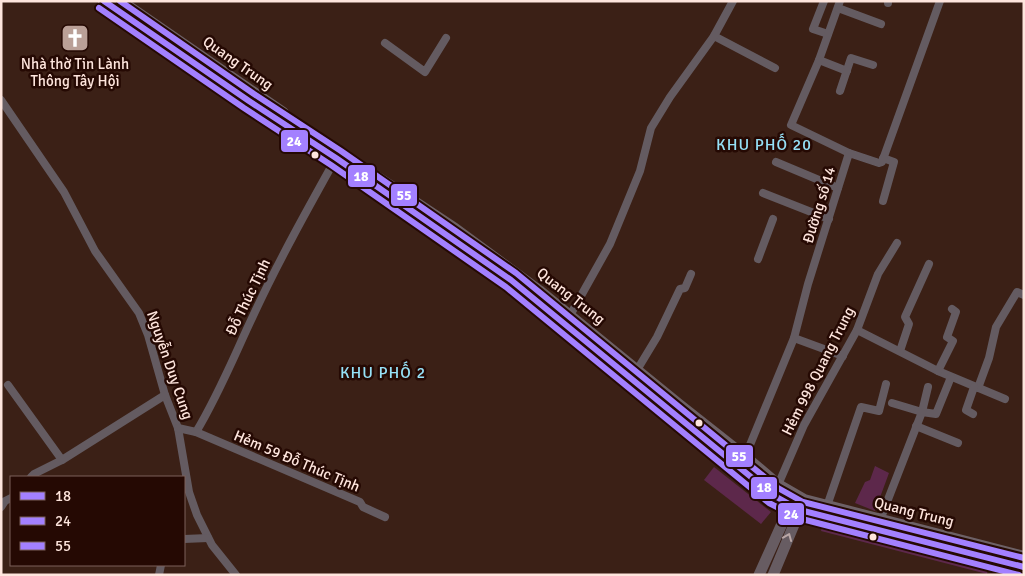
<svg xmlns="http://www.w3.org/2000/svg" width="1025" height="576" viewBox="0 0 1025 576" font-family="Signika,sans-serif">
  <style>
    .green { fill: #5d284b }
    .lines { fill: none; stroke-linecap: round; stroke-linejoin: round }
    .street { stroke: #645b61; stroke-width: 8 }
    .secondary { stroke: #675c62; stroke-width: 11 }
    .primary { stroke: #6d6166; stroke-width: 12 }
    .bus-1-casing { stroke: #250903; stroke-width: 10 }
    .bus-2-casing { stroke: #250903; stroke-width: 10 }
    .bus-3-casing { stroke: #250903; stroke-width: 10 }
    .bus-1 { stroke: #a380ff; stroke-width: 6 }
    .bus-2 { stroke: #a380ff; stroke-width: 6 }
    .bus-3 { stroke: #a380ff; stroke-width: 6 }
    .oneway { stroke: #baa7a6 }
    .bus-dot { fill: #fee5dd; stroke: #250903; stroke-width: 2 }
    .labels { text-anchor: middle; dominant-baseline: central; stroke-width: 5; stroke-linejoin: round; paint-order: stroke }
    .street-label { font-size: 15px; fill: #fee5dd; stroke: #250903 }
    .poi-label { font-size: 15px; fill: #fee5dd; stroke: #250903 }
    .neighbourhood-label { font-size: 16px; letter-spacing: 1px; fill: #96e1f7; stroke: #250903 }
    .line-badge { stroke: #250903; stroke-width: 2 }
    .badge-label { font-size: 14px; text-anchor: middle; font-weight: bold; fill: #fff }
  </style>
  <rect width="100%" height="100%" fill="#3b2016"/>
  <!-- green -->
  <g class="green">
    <path d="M875 466 889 473 875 511 855 503 865 482 870 480Z"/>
    <path d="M714 467 771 512 761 524 704 480Z"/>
    <path d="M824 521 989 563 987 574 821 531Z"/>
  </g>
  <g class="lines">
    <!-- street -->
    <g class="street">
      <path d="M824 1 813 29 828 34"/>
      <path d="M840 1 819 60 791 125 849 153"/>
      <path d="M888 3V1"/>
      <path d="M838 8 881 24"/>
      <path d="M714 36 775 68"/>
      <path d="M385 43 425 72 446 38"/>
      <path d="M819 60 847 71"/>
      <path d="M840 91 851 58 873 65"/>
      <path d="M1 100 64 192 95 251 139 313 148 335 165 395 178 428 189 492 197 515 212 545 236 575"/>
      <path d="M883 158 894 162 883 201"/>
      <path d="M776 162 838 188"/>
      <path d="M763 193 829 219"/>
      <path d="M758 259 773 219"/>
      <path d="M568 319 610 244 640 171 651 128 670 97 714 36 733 1"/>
      <path d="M857 330 938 371 1005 399"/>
      <path d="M794 338 843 356"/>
      <path d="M900 351 909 324 905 317 929 264"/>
      <path d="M637 370 657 337 680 289 685 288 691 274"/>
      <path d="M938 371 953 341 947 337 956 312 952 309"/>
      <path d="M8 385 62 460"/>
      <path d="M978 388 989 358 996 327 1017 292 1024 295"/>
      <path d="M892 403 922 412 936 414 951 377"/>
      <path d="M973 414 966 410 974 387"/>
      <path d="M916 426 958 443"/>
      <path d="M178 428 196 432C219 394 234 356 253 316 278 262 307 210 336 158"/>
      <path d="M196 432 360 502 363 507 385 517"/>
      <path d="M745 457 794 338 808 284 849 153 879 163 882 162 940 1"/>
      <path d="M31 477 34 474 62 460 165 395"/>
      <path d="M778 485 804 425 857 330 878 274 897 243"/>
      <path d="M827 506 861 407 879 411 886 384"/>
      <path d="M1 507 5 501 11 498"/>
      <path d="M880 520 922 412 928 387"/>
      <path d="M184 539 208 538"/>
      <path d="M159 575 161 565"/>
    </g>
    <!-- secondary -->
    <g class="secondary">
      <path d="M759 575 794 497"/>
      <path d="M773 575 803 503"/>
    </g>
    <!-- primary -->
    <g class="primary">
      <path d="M104 1 249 101 336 158 511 280 773 495 800 510 1024 567"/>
      <path d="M120 1 283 113"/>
      <path d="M378 178 455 229 539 291 679 405 745 457 778 485 804 500 1024 557"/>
    </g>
    <defs>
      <path id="bus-1" d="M104 1 249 101 336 158 511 280 773 495 800 510 1024 567"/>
      <path id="bus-2" d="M99 8 244 108 331 165 506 287 769 503 798 518 1019 575"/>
      <path id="bus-3" d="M120 1 254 94 341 151 516 273 778 488 803 502 1024 558"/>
    </defs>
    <!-- bus-1 casing -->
    <use href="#bus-1" class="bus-1-casing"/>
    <!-- bus-2 casing -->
    <use href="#bus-2" class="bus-2-casing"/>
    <!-- bus-3 casing -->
    <use href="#bus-3" class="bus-3-casing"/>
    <!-- bus-1 -->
    <use href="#bus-1" class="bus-1"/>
    <!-- bus-2 -->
    <use href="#bus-2" class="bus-2"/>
    <!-- bus-3 -->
    <use href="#bus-3" class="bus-3"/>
  </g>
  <!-- one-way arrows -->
  <defs><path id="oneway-chevron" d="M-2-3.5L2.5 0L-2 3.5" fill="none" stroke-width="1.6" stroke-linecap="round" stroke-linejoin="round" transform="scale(1.25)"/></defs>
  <use class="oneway" href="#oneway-chevron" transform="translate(788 537) rotate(-68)"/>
  <!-- icons -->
  <defs>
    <symbol id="church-square" viewBox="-11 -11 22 22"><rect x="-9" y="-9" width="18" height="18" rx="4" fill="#baa097" stroke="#250903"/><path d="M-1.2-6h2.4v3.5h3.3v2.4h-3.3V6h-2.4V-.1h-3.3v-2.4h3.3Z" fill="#fff"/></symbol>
  </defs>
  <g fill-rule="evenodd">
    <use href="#church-square" x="59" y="22" width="32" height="32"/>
  </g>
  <!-- markers -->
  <g class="bus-dot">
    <circle cx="315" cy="155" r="4.5"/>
    <circle cx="699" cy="423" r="4.5"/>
    <circle cx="873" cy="537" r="4.5"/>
  </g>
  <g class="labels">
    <!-- street labels -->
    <g class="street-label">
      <text transform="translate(238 63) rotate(35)">Quang Trung</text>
      <text transform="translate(819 205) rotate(-73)">Đường số 14</text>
      <text transform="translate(571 296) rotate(38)">Quang Trung</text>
      <text transform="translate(248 297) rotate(-64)">Đỗ Thúc Tịnh</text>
      <text transform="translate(170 365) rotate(71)">Nguyễn Duy Cung</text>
      <text transform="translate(818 371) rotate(-63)">Hẻm 998 Quang Trung</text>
      <text transform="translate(297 461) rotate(23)">Hẻm 59 Đỗ Thúc Tịnh</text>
      <text transform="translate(914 512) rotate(14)">Quang Trung</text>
    </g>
    <!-- poi labels -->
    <g class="poi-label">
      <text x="75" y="64">Nhà thờ Tin Lành<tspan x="75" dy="17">Thông Tây Hội</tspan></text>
    </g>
    <!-- neighbourhood labels -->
    <g class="neighbourhood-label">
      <text x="764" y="145">KHU PHỐ 20</text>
      <text x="383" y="373">KHU PHỐ 2</text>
    </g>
  </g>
  <g class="line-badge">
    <rect x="280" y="129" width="29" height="24" rx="5" fill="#a380ff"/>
    <rect x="347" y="164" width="29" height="24" rx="5" fill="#a380ff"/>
    <rect x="390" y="183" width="28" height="24" rx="5" fill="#a380ff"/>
    <rect x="725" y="444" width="29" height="24" rx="5" fill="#a380ff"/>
    <rect x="750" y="476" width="28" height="24" rx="5" fill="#a380ff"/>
    <rect x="777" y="502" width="28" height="24" rx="5" fill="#a380ff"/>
  </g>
  <g class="badge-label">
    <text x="294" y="146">24</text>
    <text x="361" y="181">18</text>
    <text x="404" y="200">55</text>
    <text x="739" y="461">55</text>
    <text x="764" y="492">18</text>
    <text x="791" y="519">24</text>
  </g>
  <!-- border -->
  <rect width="1025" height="576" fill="none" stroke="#fee5dd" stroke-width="5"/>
  <!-- legend -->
  <rect x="10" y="476" width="175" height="90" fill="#250903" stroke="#7c615a"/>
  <rect x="20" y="492" width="25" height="8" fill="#a380ff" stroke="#7c615a"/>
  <text x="55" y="501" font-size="15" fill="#fee5dd">18</text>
  <rect x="20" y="517" width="25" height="8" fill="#a380ff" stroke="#7c615a"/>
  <text x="55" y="526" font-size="15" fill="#fee5dd">24</text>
  <rect x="20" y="542" width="25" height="8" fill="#a380ff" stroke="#7c615a"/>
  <text x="55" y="551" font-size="15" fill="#fee5dd">55</text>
</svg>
